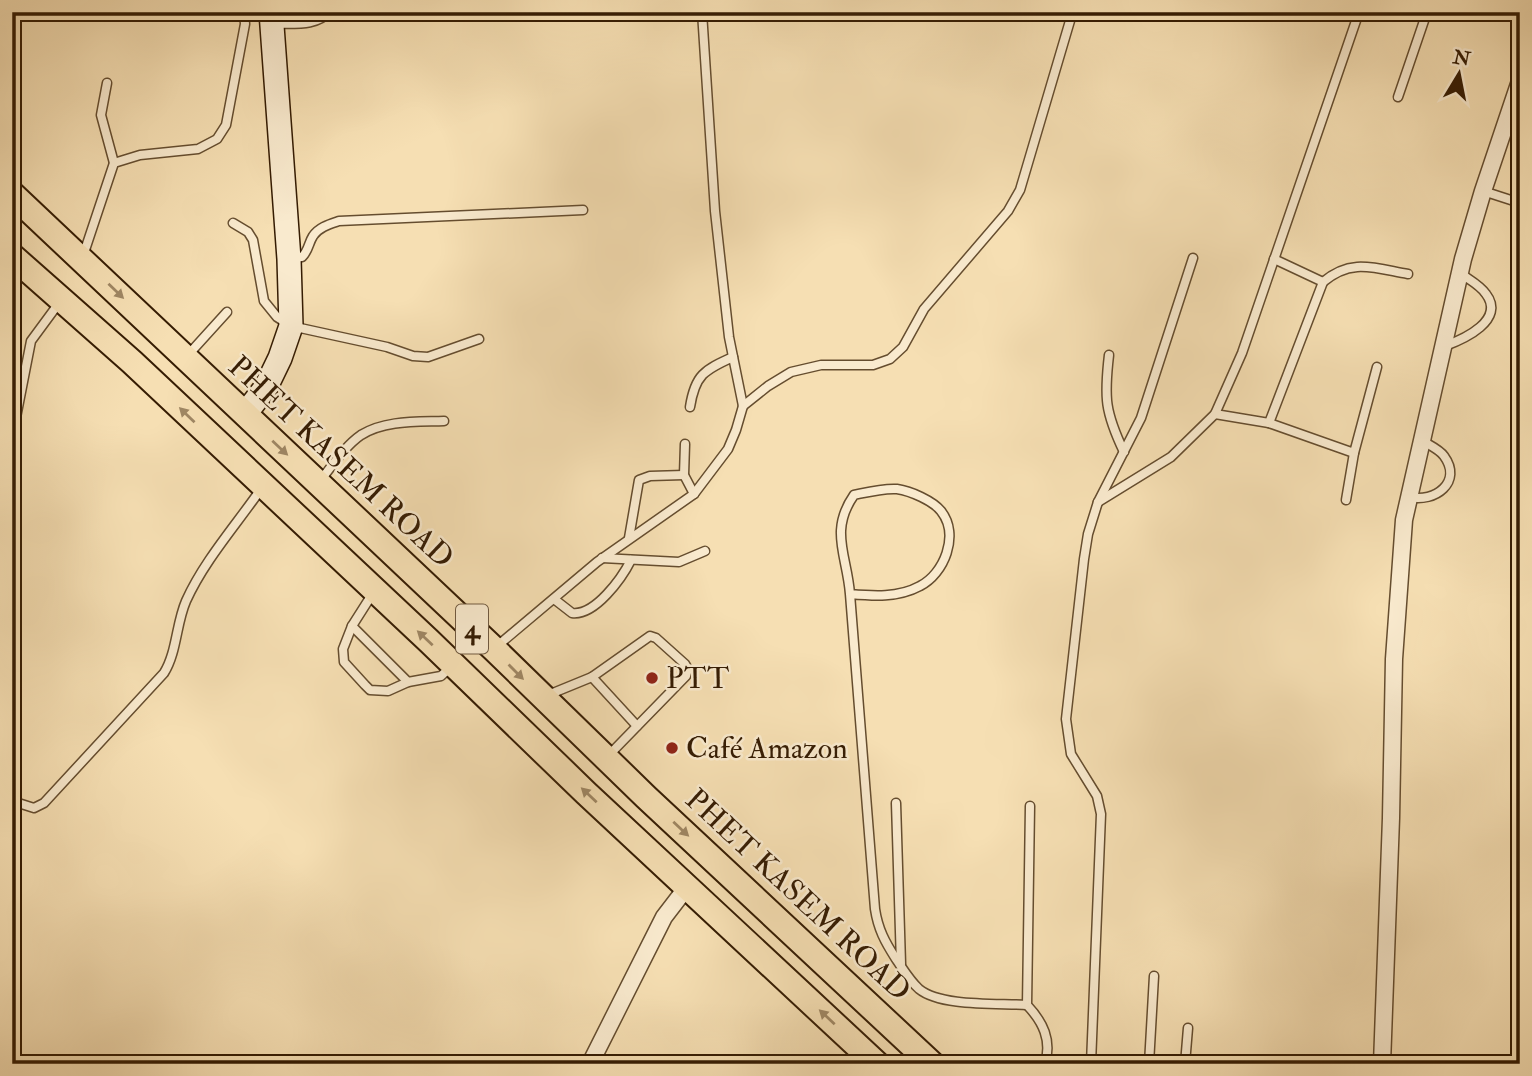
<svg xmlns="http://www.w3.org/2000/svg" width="1532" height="1076" viewBox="0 0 1532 1076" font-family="'IM FELL Double Pica',serif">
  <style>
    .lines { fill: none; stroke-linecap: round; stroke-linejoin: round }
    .lane-casing { stroke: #654d2f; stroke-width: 11 }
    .street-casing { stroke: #654d2f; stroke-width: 19 }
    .secondary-casing { stroke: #351c03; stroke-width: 26 }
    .primary-casing { stroke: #351c03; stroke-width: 28 }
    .lane { stroke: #f9eace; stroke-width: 8 }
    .street { stroke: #f9eace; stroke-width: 16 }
    .secondary { stroke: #f9eace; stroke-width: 23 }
    .primary { stroke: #f6dfb3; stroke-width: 24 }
    .oneway { fill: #9f8764 }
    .poi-dot { fill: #8f2418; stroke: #f9eace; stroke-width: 2.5 }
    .labels { text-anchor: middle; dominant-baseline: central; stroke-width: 5; stroke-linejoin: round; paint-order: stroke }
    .shield { fill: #f9eace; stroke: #705a40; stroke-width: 2 }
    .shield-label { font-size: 28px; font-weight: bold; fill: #351c03 }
    .street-label { font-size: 30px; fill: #351c03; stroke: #f9eace }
    .poi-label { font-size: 30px; fill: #351c03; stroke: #f9eace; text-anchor: start }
  </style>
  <rect width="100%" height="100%" fill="#f6dfb3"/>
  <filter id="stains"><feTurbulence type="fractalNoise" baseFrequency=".00286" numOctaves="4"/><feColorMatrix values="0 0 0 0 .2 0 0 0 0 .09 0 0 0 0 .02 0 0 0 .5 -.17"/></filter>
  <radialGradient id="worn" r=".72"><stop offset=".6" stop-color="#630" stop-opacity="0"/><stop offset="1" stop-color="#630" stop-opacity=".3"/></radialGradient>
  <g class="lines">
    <defs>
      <g id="lane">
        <path d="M275 24C293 23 316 27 329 12"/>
        <path d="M107 83 101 115 114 163"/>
        <path d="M1398 97 1427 12"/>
        <path d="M1483 191 1520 203"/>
        <path d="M233 223 248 232 253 240 264 301 277 317 291 326 387 347 413 356 428 357 479 339"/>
        <path d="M83 256 114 163 140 155 198 149 217 139 226 125 245 24 244 12"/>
        <path d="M292 258 302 257C309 250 308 244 313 236 319 227 330 224 339 221L583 210"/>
        <path d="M1323 282C1351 258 1374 268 1408 274"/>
        <path d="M1445 346C1464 339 1506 320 1486 294 1480 285 1468 279 1460 273"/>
        <path d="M188 355 227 312"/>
        <path d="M1109 355C1104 398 1105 412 1124 452"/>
        <path d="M743 406 768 386 791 372 821 365H873L890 359 903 347 924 309 1008 211 1020 190 1072 14"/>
        <path d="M690 407C695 375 704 370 733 357"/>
        <path d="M1215 414 1269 423 1354 453 1377 367"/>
        <path d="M1269 423 1323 282 1274 259"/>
        <path d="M12 438 31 341 59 303"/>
        <path d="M685 444 684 475 694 494"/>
        <path d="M320 481C332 466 345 446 361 435 385 420 417 422 444 421"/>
        <path d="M1409 497C1435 503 1463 482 1444 456 1439 449 1429 445 1421 440"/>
        <path d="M1346 500 1354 453"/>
        <path d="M1098 502 1171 457 1215 414 1242 353 1359 12"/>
        <path d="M629 538 639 480 650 476 684 475"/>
        <path d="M602 558 679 562 705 551"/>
        <path d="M373 593 352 626 343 649 344 662 365 685 370 690 388 691 408 682 441 676 452 666"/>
        <path d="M850 594C873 596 898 598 920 586 944 574 960 535 941 511 933 501 911 491 897 489 883 488 868 492 854 495 829 531 847 555 850 594L875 909C878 929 885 942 896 959 903 969 910 981 919 989 941 1007 998 1003 1027 1005"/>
        <path d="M554 599 572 613C595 616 622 578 631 560"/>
        <path d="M352 626 408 682"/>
        <path d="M496 647 597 562 694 494 728 449 736 430 743 406 729 337 715 211 702 12"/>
        <path d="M592 677 637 726"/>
        <path d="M548 695 592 677 650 636 656 638 685 664 688 669 686 676 608 756"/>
        <path d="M12 801 34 808 44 803 164 673C177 652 176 624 186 601 204 561 236 525 261 489"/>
        <path d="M896 803 901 964"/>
        <path d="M1030 806 1027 1005C1043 1022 1052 1040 1045 1064"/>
        <path d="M1091 1064 1101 814 1097 796 1071 754 1066 719 1084 559 1088 534 1098 502 1141 418 1193 258"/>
        <path d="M1149 1064 1154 976"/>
        <path d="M1185 1064 1188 1028"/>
      </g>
      <g id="street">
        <path d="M590 1064 664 917 687 887"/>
        <path d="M1382 1064 1391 818 1394 659 1404 520 1463 259 1483 191 1520 81"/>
      </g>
      <path id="secondary" d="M245 414 266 387 280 358 291 326 289 259 271 12"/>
      <g id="primary">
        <path d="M12 194 494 649 646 797 932 1064"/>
        <path d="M12 256 132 362 429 641 586 793 877 1064"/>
      </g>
    </defs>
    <!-- lane casing -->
    <use href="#lane" class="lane-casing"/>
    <!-- street casing -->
    <use href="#street" class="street-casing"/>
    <!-- secondary casing -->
    <use href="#secondary" class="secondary-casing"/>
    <!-- primary casing -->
    <use href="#primary" class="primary-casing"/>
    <!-- lane -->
    <use href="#lane" class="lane"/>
    <!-- street -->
    <use href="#street" class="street"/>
    <!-- secondary -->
    <use href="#secondary" class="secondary"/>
    <!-- primary -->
    <use href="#primary" class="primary"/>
  </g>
  <!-- one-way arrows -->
  <defs><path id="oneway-solid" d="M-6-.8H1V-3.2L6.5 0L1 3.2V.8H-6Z" transform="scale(1.75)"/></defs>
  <g class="oneway">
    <use href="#oneway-solid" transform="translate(116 291) rotate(44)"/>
    <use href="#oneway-solid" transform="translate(187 415) rotate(-136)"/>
    <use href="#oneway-solid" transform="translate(280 448) rotate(43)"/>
    <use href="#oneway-solid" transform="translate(425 638) rotate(-137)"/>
    <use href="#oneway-solid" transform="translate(516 672) rotate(45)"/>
    <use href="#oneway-solid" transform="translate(589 795) rotate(-137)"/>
    <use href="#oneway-solid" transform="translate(681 829) rotate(43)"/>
    <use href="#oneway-solid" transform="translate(827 1017) rotate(-137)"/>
  </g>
  <!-- markers -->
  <g class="poi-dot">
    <circle cx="652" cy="678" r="7"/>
    <circle cx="672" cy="748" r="7"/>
  </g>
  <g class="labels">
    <!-- shield labels -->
    <rect class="shield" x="456" y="604.5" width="32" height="49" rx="5"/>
    <g class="shield-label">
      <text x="472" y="629">4</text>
    </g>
    <!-- street labels -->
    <g class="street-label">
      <text transform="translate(341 462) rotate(43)">PHET KASEM ROAD</text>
      <text transform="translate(798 895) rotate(43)">PHET KASEM ROAD</text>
    </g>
    <!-- poi labels -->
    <g class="poi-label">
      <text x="666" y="678">PTT</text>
      <text x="686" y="748">Café Amazon</text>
    </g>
  </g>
  <!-- margin -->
  <rect width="1532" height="1076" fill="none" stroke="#f6dfb3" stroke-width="42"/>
  <rect x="14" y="14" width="1504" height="1048" fill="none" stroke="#351c03" stroke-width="3.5"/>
  <rect x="21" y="21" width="1490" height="1034" fill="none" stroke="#351c03" stroke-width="2"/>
  <!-- north arrow -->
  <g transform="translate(1459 74) rotate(10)" stroke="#f9eace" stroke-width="5" paint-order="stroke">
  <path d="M0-5L12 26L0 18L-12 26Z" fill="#351c03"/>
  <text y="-10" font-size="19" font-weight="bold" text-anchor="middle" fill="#351c03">N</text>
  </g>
  <rect width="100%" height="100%" filter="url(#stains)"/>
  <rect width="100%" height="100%" fill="url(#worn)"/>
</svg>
